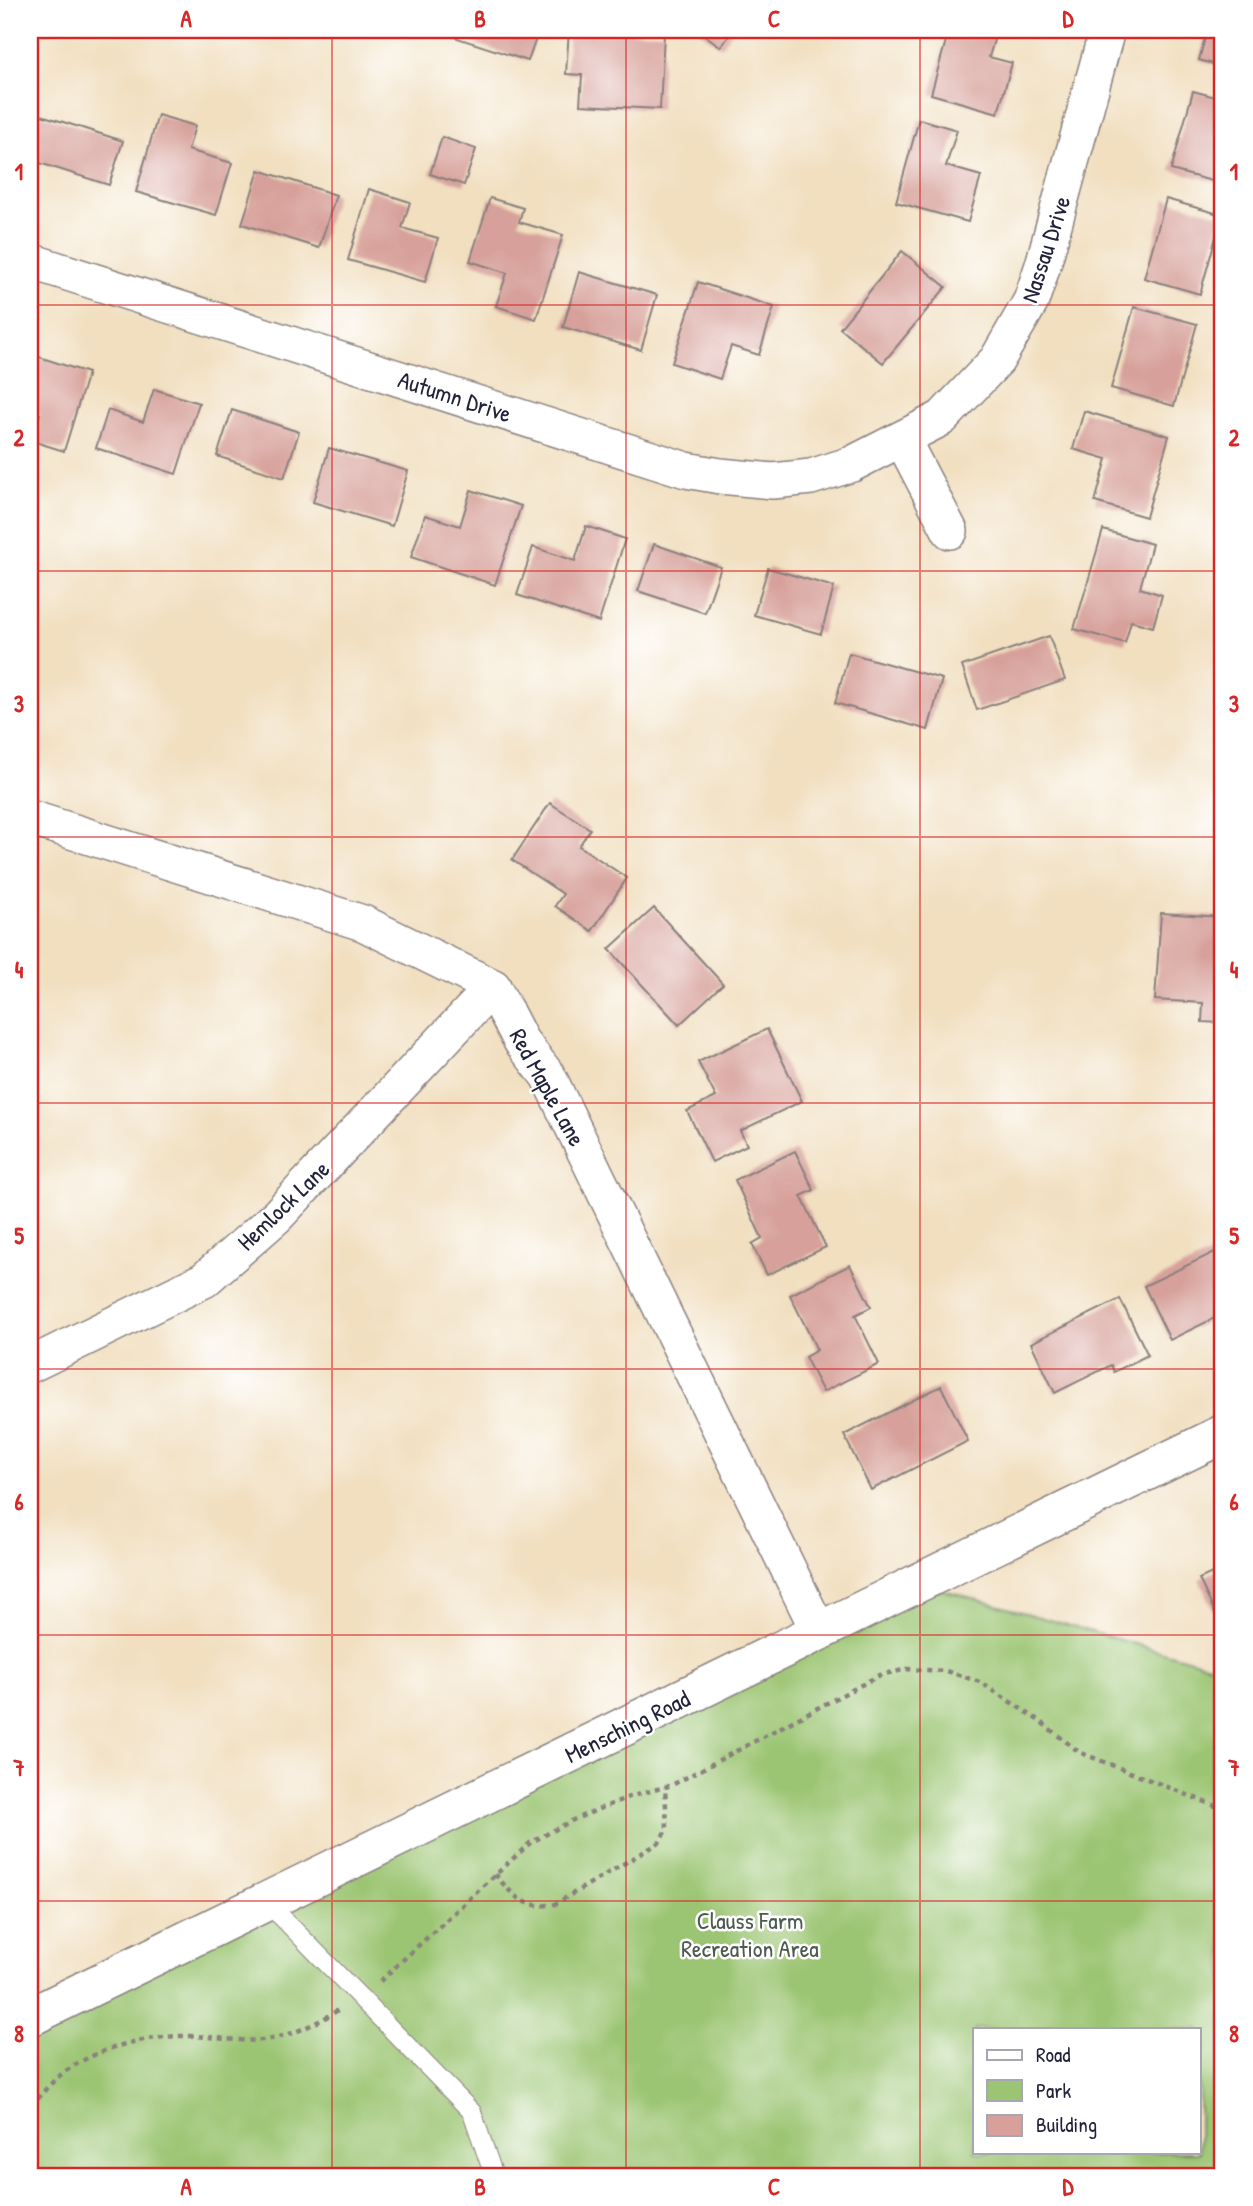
<svg xmlns="http://www.w3.org/2000/svg" width="1253" height="2206" viewBox="0 0 1253 2206" font-family="'Patrick Hand',sans-serif">
  <style>
    .green { fill: #9bc572; stroke: #5e7456; stroke-width: 2; fill-rule: evenodd }
    .building { fill: #d7a09a }
    .lines { fill: none; stroke-linecap: round; stroke-linejoin: round }
    .lane-casing { stroke: #8a807e; stroke-width: 20 }
    .street-casing { stroke: #8a807e; stroke-width: 38 }
    .secondary-casing { stroke: #8a807e; stroke-width: 41 }
    .path { stroke: #8a807e; stroke-width: 4.5; stroke-dasharray: 5 5; stroke-linecap: butt }
    .lane { stroke: #fff; stroke-width: 18 }
    .street { stroke: #fff; stroke-width: 35 }
    .secondary { stroke: #fff; stroke-width: 38 }
    .grid { fill: none; stroke: #d62828; stroke-width: 2; stroke-opacity: 0.55 }
    .labels { text-anchor: middle; dominant-baseline: central; stroke-width: 5; stroke-linejoin: round; paint-order: stroke }
    .street-label { font-size: 24px; fill: #22223b; stroke: #fff }
    .park-label { font-size: 24px; fill: #4c5b4e; stroke: #fff }
    .neatline { fill: none; stroke: #d62828; stroke-width: 2.5 }
    .grid-label { font-size: 23px; text-anchor: middle; font-weight: bold; fill: #d62828 }
  </style>
  <rect width="100%" height="100%" fill="#fff"/>
  <filter id="ink" filterUnits="userSpaceOnUse"><feTurbulence type="fractalNoise" baseFrequency=".0143" numOctaves="2"/><feDisplacementMap in="SourceGraphic" scale="14" xChannelSelector="R" yChannelSelector="G"/><feConvolveMatrix kernelMatrix="1 2 1 2 8 2 1 2 1" color-interpolation-filters="sRGB"/></filter>
  <filter id="wash" filterUnits="userSpaceOnUse"><feTurbulence type="fractalNoise" baseFrequency=".00686" numOctaves="4" result="noise"/><feDisplacementMap in="SourceGraphic" scale="28" xChannelSelector="R" yChannelSelector="G"/><feGaussianBlur stdDeviation="1.57" result="paint"/><feColorMatrix in="noise" values="0 0 0 0 0 0 0 0 0 0 0 0 0 0 0 0 0 1.4 0 .05"/><feComposite in="paint" operator="in"/></filter>
  <g filter="url(#wash)">
    <rect width="100%" height="100%" fill="#f1dfc0"/>
    <!-- green -->
    <path class="green" d="M919 1583 1223 1669V2176H30V2009ZM975 2029H1199V2152H975Z"/>
    <g id="blocks">
      <!-- building -->
      <g class="building">
        <path d="M450 30H539L528 61 448 35Z"/>
        <path d="M569 30 664 33 660 109 580 105 582 75 566 74Z"/>
        <path d="M698 30H733L721 47Z"/>
        <path d="M949 30H997L989 57 1012 63 998 113 931 94Z"/>
        <path d="M1207 30H1223V67L1199 60Z"/>
        <path d="M1193 91 1223 99V184L1171 170Z"/>
        <path d="M38 114 123 141 109 185 30 160V139Z"/>
        <path d="M158 115 195 126 188 150 232 163 216 215 136 192Z"/>
        <path d="M919 119 957 130 946 166 981 176 968 222 896 202Z"/>
        <path d="M442 137 476 149 464 185 430 174Z"/>
        <path d="M259 170 336 195 319 248 242 224Z"/>
        <path d="M369 189 410 202 402 228 438 238 425 282 348 260Z"/>
        <path d="M490 198 523 208 519 222 563 235 536 319 496 306 507 273 470 261Z"/>
        <path d="M1166 199 1222 215 1200 294 1144 278Z"/>
        <path d="M902 251 946 287 883 363 840 328Z"/>
        <path d="M579 272 657 295 641 350 563 327Z"/>
        <path d="M698 282 774 307 759 355 731 346 720 379 672 363Z"/>
        <path d="M1134 307 1197 324 1174 406 1111 388Z"/>
        <path d="M30 354 88 373 64 451 32 441 40 414 30 411Z"/>
        <path d="M154 389 199 403 176 474 96 448 108 410 143 422Z"/>
        <path d="M232 410 299 432 284 478 217 456Z"/>
        <path d="M1084 411 1169 436 1146 517 1095 502 1107 459 1073 449Z"/>
        <path d="M329 448 408 471 392 526 313 502Z"/>
        <path d="M471 490 521 506 495 585 411 557 425 515 460 526Z"/>
        <path d="M586 526 625 539 599 622 517 595 533 547 575 561Z"/>
        <path d="M1103 530 1152 544 1140 588 1162 595 1153 627 1131 621 1125 643 1074 629Z"/>
        <path d="M654 544 721 567 705 613 638 591Z"/>
        <path d="M768 568 834 587 821 634 754 615Z"/>
        <path d="M1049 636 1065 680 977 710 962 666Z"/>
        <path d="M849 653 942 679 928 730 835 703Z"/>
        <path d="M550 803 590 829 579 846 627 878 592 931 555 906 563 894 512 860Z"/>
        <path d="M654 908 723 984 679 1025 609 949Z"/>
        <path d="M1161 913 1222 917 1217 979 1223 980V1023L1202 1022 1203 1003 1155 1000Z"/>
        <path d="M767 1029 802 1101 740 1131 747 1145 712 1162 687 1111 716 1097 698 1062Z"/>
        <path d="M795 1151 814 1190 801 1196 826 1247 767 1275 752 1244 762 1238 735 1180Z"/>
        <path d="M1223 1248V1314L1170 1340 1144 1286Z"/>
        <path d="M850 1265 871 1307 855 1315 879 1364 823 1392 805 1357 817 1350 790 1295Z"/>
        <path d="M1120 1299 1148 1355 1114 1372 1111 1365 1055 1393 1031 1343Z"/>
        <path d="M941 1386 968 1441 871 1490 844 1435Z"/>
        <path d="M1223 1568V1630L1199 1579Z"/>
      </g>
    </g>
  </g>
  <g filter="url(#ink)">
    <use href="#blocks" fill-opacity="0" stroke="#8a807e" stroke-width="2"/>
    <g class="lines">
      <defs>
        <path id="lane" d="M266 1901 472 2112 494 2176"/>
        <g id="street">
          <path d="M30 261 686 470 720 476 773 481 811 477 852 464 942 418 997 360 1031 301 1043 265 1107 30"/>
          <path d="M902 439 950 531"/>
          <path d="M30 818 363 923 493 987 521 1041 548 1076 819 1632"/>
          <path d="M30 1365 204 1280 277 1216 493 987"/>
        </g>
        <path id="secondary" d="M30 2017 1223 1434"/>
      </defs>
      <!-- lane casing -->
      <use href="#lane" class="lane-casing"/>
      <!-- street casing -->
      <use href="#street" class="street-casing"/>
      <!-- secondary casing -->
      <use href="#secondary" class="secondary-casing"/>
      <!-- path -->
      <g class="path">
        <path d="M495 1874C513 1896 525 1910 555 1904L659 1843 667 1828 665 1787"/>
        <path d="M380 1981 530 1843 575 1819 629 1797 672 1785 880 1675 908 1669 946 1671 980 1682 1041 1722 1079 1752 1223 1809"/>
        <path d="M30 2106C42 2094 54 2078 69 2069 104 2045 151 2035 193 2036 222 2037 250 2045 279 2037 299 2032 321 2021 338 2010"/>
      </g>
      <!-- lane -->
      <use href="#lane" class="lane"/>
      <!-- street -->
      <use href="#street" class="street"/>
      <!-- secondary -->
      <use href="#secondary" class="secondary"/>
    </g>
  </g>
  <!-- grid -->
  <path class="grid" d="M332 30V2176M626 30V2176M920 30V2176M30 305H1223M30 571H1223M30 837H1223M30 1103H1223M30 1369H1223M30 1635H1223M30 1901H1223"/>
  <g class="labels">
    <!-- street labels -->
    <g class="street-label">
      <text transform="translate(1045 249) rotate(-72)">Nassau Drive</text>
      <text transform="translate(455 396) rotate(18)">Autumn Drive</text>
      <text transform="translate(548 1087) rotate(61)">Red Maple Lane</text>
      <text transform="translate(283 1205) rotate(-44)">Hemlock Lane</text>
      <text transform="translate(627 1726) rotate(-26)">Mensching Road</text>
    </g>
    <!-- park labels -->
    <g class="park-label">
      <text x="750" y="1920">Clauss Farm<tspan x="750" dy="28">Recreation Area</tspan></text>
    </g>
  </g>
  <!-- margin -->
  <rect width="1253" height="2206" fill="none" stroke="#fff" stroke-width="77"/>
  <!-- legend -->
  <rect x="973" y="2028" width="228" height="126" fill="#ffffff" stroke="#a7a7b1" stroke-width="2"/>
  <rect x="987" y="2050" width="35" height="10" fill="#ffffff" stroke="#a7a7b1" stroke-width="2"/>
  <text x="1036" y="2062" font-size="21" fill="#22223b">Road</text>
  <rect x="987" y="2080" width="35" height="21" fill="#9bc572" stroke="#a7a7b1" stroke-width="2"/>
  <text x="1036" y="2098" font-size="21" fill="#22223b">Park</text>
  <rect x="987" y="2115" width="35" height="21" fill="#d7a09a" stroke="#a7a7b1" stroke-width="2"/>
  <text x="1036" y="2132" font-size="21" fill="#22223b">Building</text>
  <rect x="38" y="38" width="1176" height="2130" class="neatline"/>
  <g class="grid-label">
    <text x="186" y="27">A</text>
    <text x="480" y="27">B</text>
    <text x="774" y="27">C</text>
    <text x="1068" y="27">D</text>
    <text x="19" y="180">1</text>
    <text x="1234" y="180">1</text>
    <text x="19" y="446">2</text>
    <text x="1234" y="446">2</text>
    <text x="19" y="712">3</text>
    <text x="1234" y="712">3</text>
    <text x="19" y="978">4</text>
    <text x="1234" y="978">4</text>
    <text x="19" y="1244">5</text>
    <text x="1234" y="1244">5</text>
    <text x="19" y="1510">6</text>
    <text x="1234" y="1510">6</text>
    <text x="19" y="1776">7</text>
    <text x="1234" y="1776">7</text>
    <text x="19" y="2042">8</text>
    <text x="1234" y="2042">8</text>
    <text x="186" y="2195">A</text>
    <text x="480" y="2195">B</text>
    <text x="774" y="2195">C</text>
    <text x="1068" y="2195">D</text>
  </g>
</svg>
